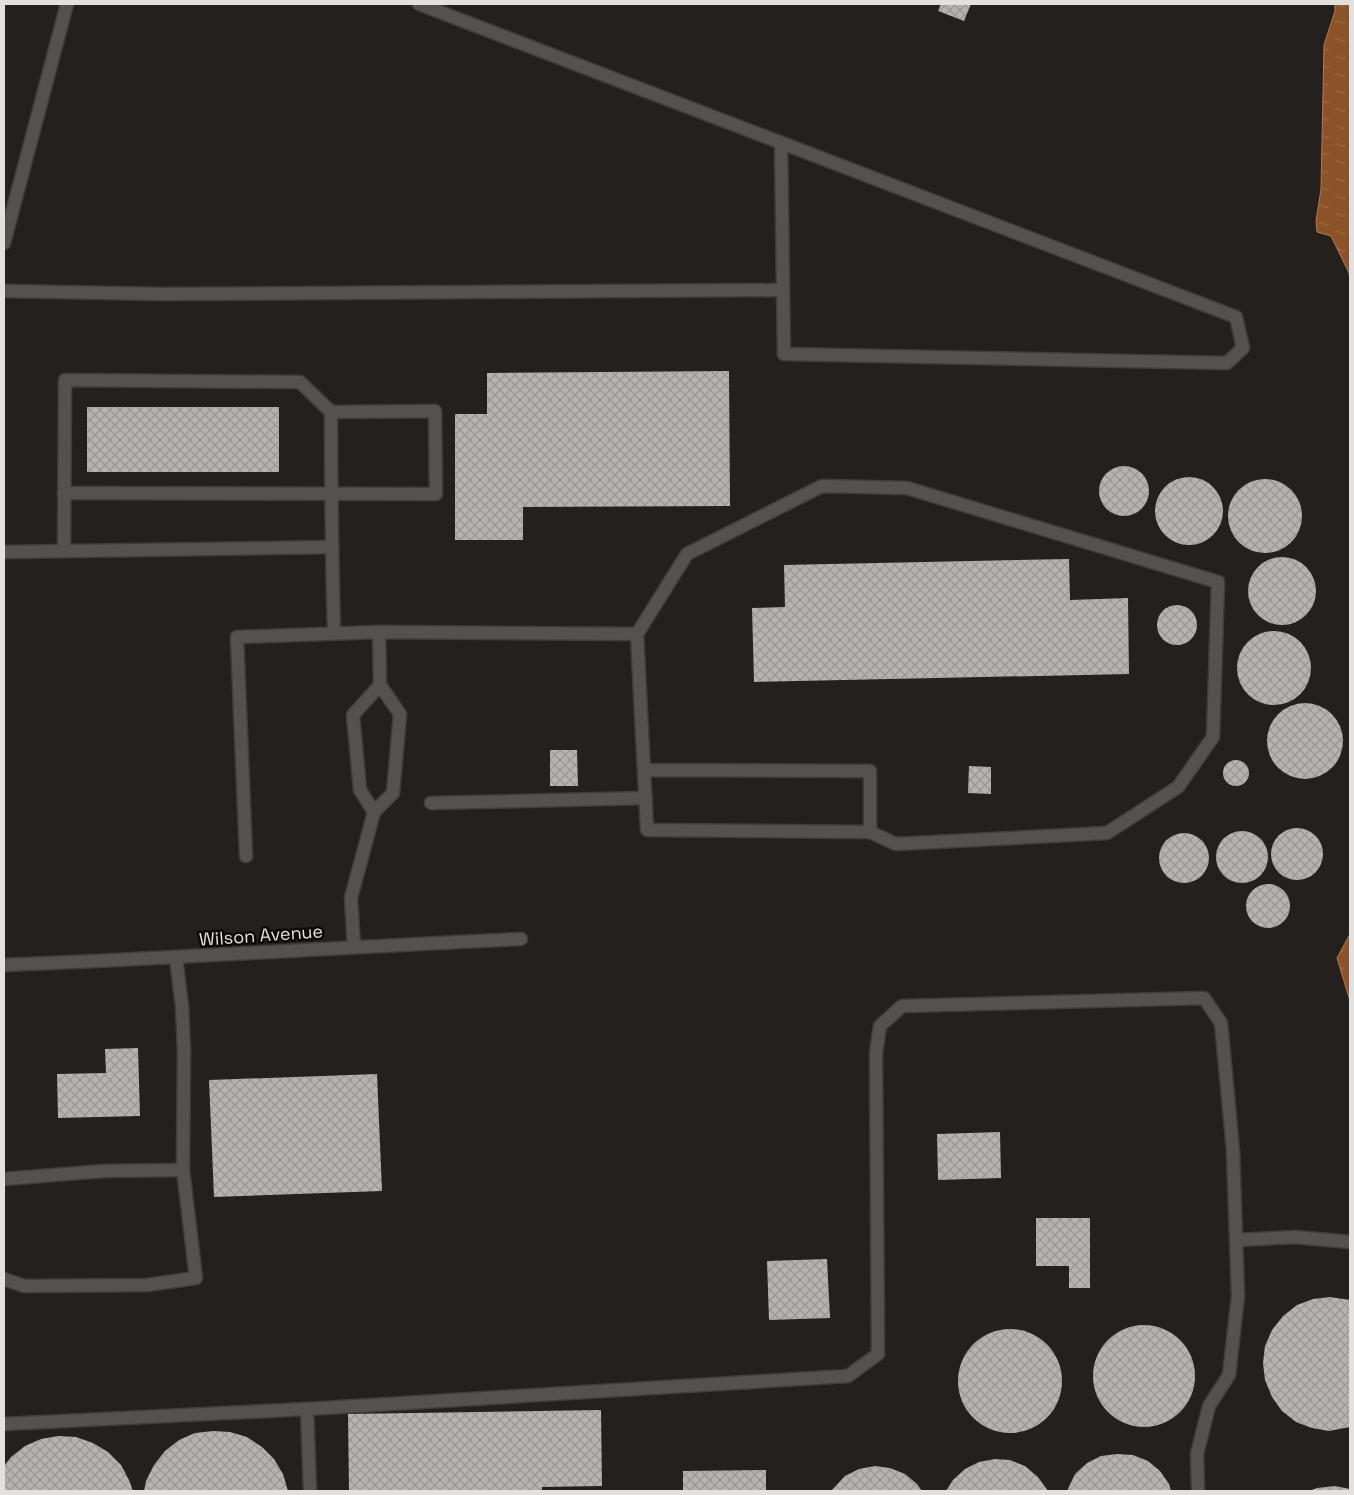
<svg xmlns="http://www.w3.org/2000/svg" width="1354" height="1495" viewBox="0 0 1354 1495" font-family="'Space Grotesk',sans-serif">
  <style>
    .water { fill: url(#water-ripples); stroke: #a67d5f }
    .building { fill: url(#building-cross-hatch) }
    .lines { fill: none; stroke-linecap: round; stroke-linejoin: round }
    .service-casing { stroke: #403d3c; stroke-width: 15 }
    .minor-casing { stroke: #403d3c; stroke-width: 15 }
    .service { stroke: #54514f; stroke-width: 12 }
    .minor { stroke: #54514f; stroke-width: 12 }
    .labels { text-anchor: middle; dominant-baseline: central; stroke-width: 5; stroke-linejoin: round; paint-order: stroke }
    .street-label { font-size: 18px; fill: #e3e1df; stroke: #0b0a09 }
  </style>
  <defs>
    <pattern id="water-ripples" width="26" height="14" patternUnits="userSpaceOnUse" patternTransform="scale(1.25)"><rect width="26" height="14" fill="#8c5228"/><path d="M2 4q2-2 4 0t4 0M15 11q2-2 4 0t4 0" fill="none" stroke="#9c6b47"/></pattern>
    <pattern id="building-cross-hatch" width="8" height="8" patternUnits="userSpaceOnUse" patternTransform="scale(1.25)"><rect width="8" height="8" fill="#b6b2b0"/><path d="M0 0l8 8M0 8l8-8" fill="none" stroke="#9a9695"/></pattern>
  </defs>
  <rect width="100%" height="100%" fill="#23201e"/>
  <!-- water -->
  <g class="water">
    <path d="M1335 4H1350V281L1349 273 1331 236 1317 232 1316 221 1321 189 1324 45 1335 11Z"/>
    <path d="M1350 934V1001L1337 958Z"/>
  </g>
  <!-- building -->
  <g class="building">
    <path d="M941 4H971L964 21 938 11Z"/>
    <path d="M729 371 730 506 523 507V540H455V414H487V373Z"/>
    <rect x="87" y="407" width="192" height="65"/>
    <circle cx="1124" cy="491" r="25"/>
    <circle cx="1189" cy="511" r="34"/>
    <circle cx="1265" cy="516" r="37"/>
    <circle cx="1282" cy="591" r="34"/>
    <path d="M1069 559 1070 600 1128 598 1129 674 754 682 752 608 785 607 784 565Z"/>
    <circle cx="1177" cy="625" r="20"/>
    <circle cx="1274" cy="668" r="37"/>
    <circle cx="1305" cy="741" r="38"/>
    <path d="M550 750H577L578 786H550Z"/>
    <circle cx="1236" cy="773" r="13"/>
    <path d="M969 766 991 767V794L968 793Z"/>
    <circle cx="1297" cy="854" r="26"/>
    <circle cx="1242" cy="857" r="26"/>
    <circle cx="1184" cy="858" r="25"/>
    <circle cx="1268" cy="906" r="22"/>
    <path d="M138 1048 140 1116 58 1118 57 1074 106 1073 105 1049Z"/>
    <path d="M377 1074 382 1191 214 1197 209 1080Z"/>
    <path d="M1000 1132 1001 1178 938 1180 937 1134Z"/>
    <path d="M1036 1218H1090V1288H1069V1266H1036Z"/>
    <path d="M827 1259 830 1318 769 1320 767 1261Z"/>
    <path d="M1330 1297 1350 1300V1427L1329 1431 1312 1428 1296 1422 1282 1411 1272 1397 1265 1380 1263 1363 1265 1346 1272 1330 1283 1316 1297 1305 1313 1299Z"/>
    <circle cx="1144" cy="1376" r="51"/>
    <circle cx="1010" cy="1381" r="52"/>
    <path d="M601 1410 602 1486 542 1487V1491H349L348 1414Z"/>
    <path d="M213 1431 230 1432 247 1437 262 1447 274 1459 283 1474 288 1491H144L146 1481 154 1465 165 1451 179 1440 195 1433Z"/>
    <path d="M58 1436 76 1437 93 1443 108 1452 121 1465 129 1480 133 1491H4V1466L11 1457 25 1446 41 1439Z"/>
    <path d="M1117 1454 1133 1455 1148 1461 1160 1471 1169 1484 1171 1491H1067L1075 1474 1087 1463 1101 1456Z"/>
    <path d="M995 1459 1010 1460 1025 1466 1038 1477 1048 1491H946L953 1480 965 1469 979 1462Z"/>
    <path d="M875 1466 890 1468 905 1474 917 1484 922 1491H831L845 1476 859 1469Z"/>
    <path d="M766 1470V1491H683V1471Z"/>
    <path d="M1335 1486 1350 1489V1491H1309L1317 1488Z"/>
  </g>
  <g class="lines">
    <defs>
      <g id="service">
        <path d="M419 4 1236 317 1243 348 1227 363 784 354 781 143"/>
        <path d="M4 243 67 4"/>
        <path d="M4 291 163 294 783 290"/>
        <path d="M64 493 436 494 435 411 331 412C331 486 332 560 334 633"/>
        <path d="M64 551 65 380 300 382 331 412"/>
        <path d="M4 552 332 547"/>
        <path d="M379 632 380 685 400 714 393 793 374 812 360 790 353 715 380 685"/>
        <path d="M645 770 870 771V832L647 830 637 634 687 554 822 486 907 488 1218 582 1213 737 1178 787 1107 833 896 844 870 832"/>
        <path d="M431 803 646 798"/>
        <path d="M246 856 237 637 379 632 637 634"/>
        <path d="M354 947 351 898 374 812"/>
        <path d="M4 1179 104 1171 183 1170"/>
        <path d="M1236 1240 1295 1237 1350 1242"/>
        <path d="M4 1279 24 1286 147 1285 196 1278 183 1170 184 1050 182 1006 176 958"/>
        <path d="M307 1409 310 1491"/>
        <path d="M4 1424 307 1409 848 1376 878 1354 876 1053 880 1026 902 1006 1204 998 1221 1023 1233 1150 1238 1296 1229 1375 1209 1406 1197 1454 1198 1491"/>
      </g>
      <path id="minor" d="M4 965C176 958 348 947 521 939"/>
    </defs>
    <!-- service casing -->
    <use href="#service" class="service-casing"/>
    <!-- minor casing -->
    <use href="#minor" class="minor-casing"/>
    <!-- service -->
    <use href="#service" class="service"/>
    <!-- minor -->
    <use href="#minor" class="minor"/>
  </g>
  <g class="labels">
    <!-- street labels -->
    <g class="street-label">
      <text transform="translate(261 935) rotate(-4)">Wilson Avenue</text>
    </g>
  </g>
  <!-- border -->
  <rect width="1354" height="1495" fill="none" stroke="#e3e1df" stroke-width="10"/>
</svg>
